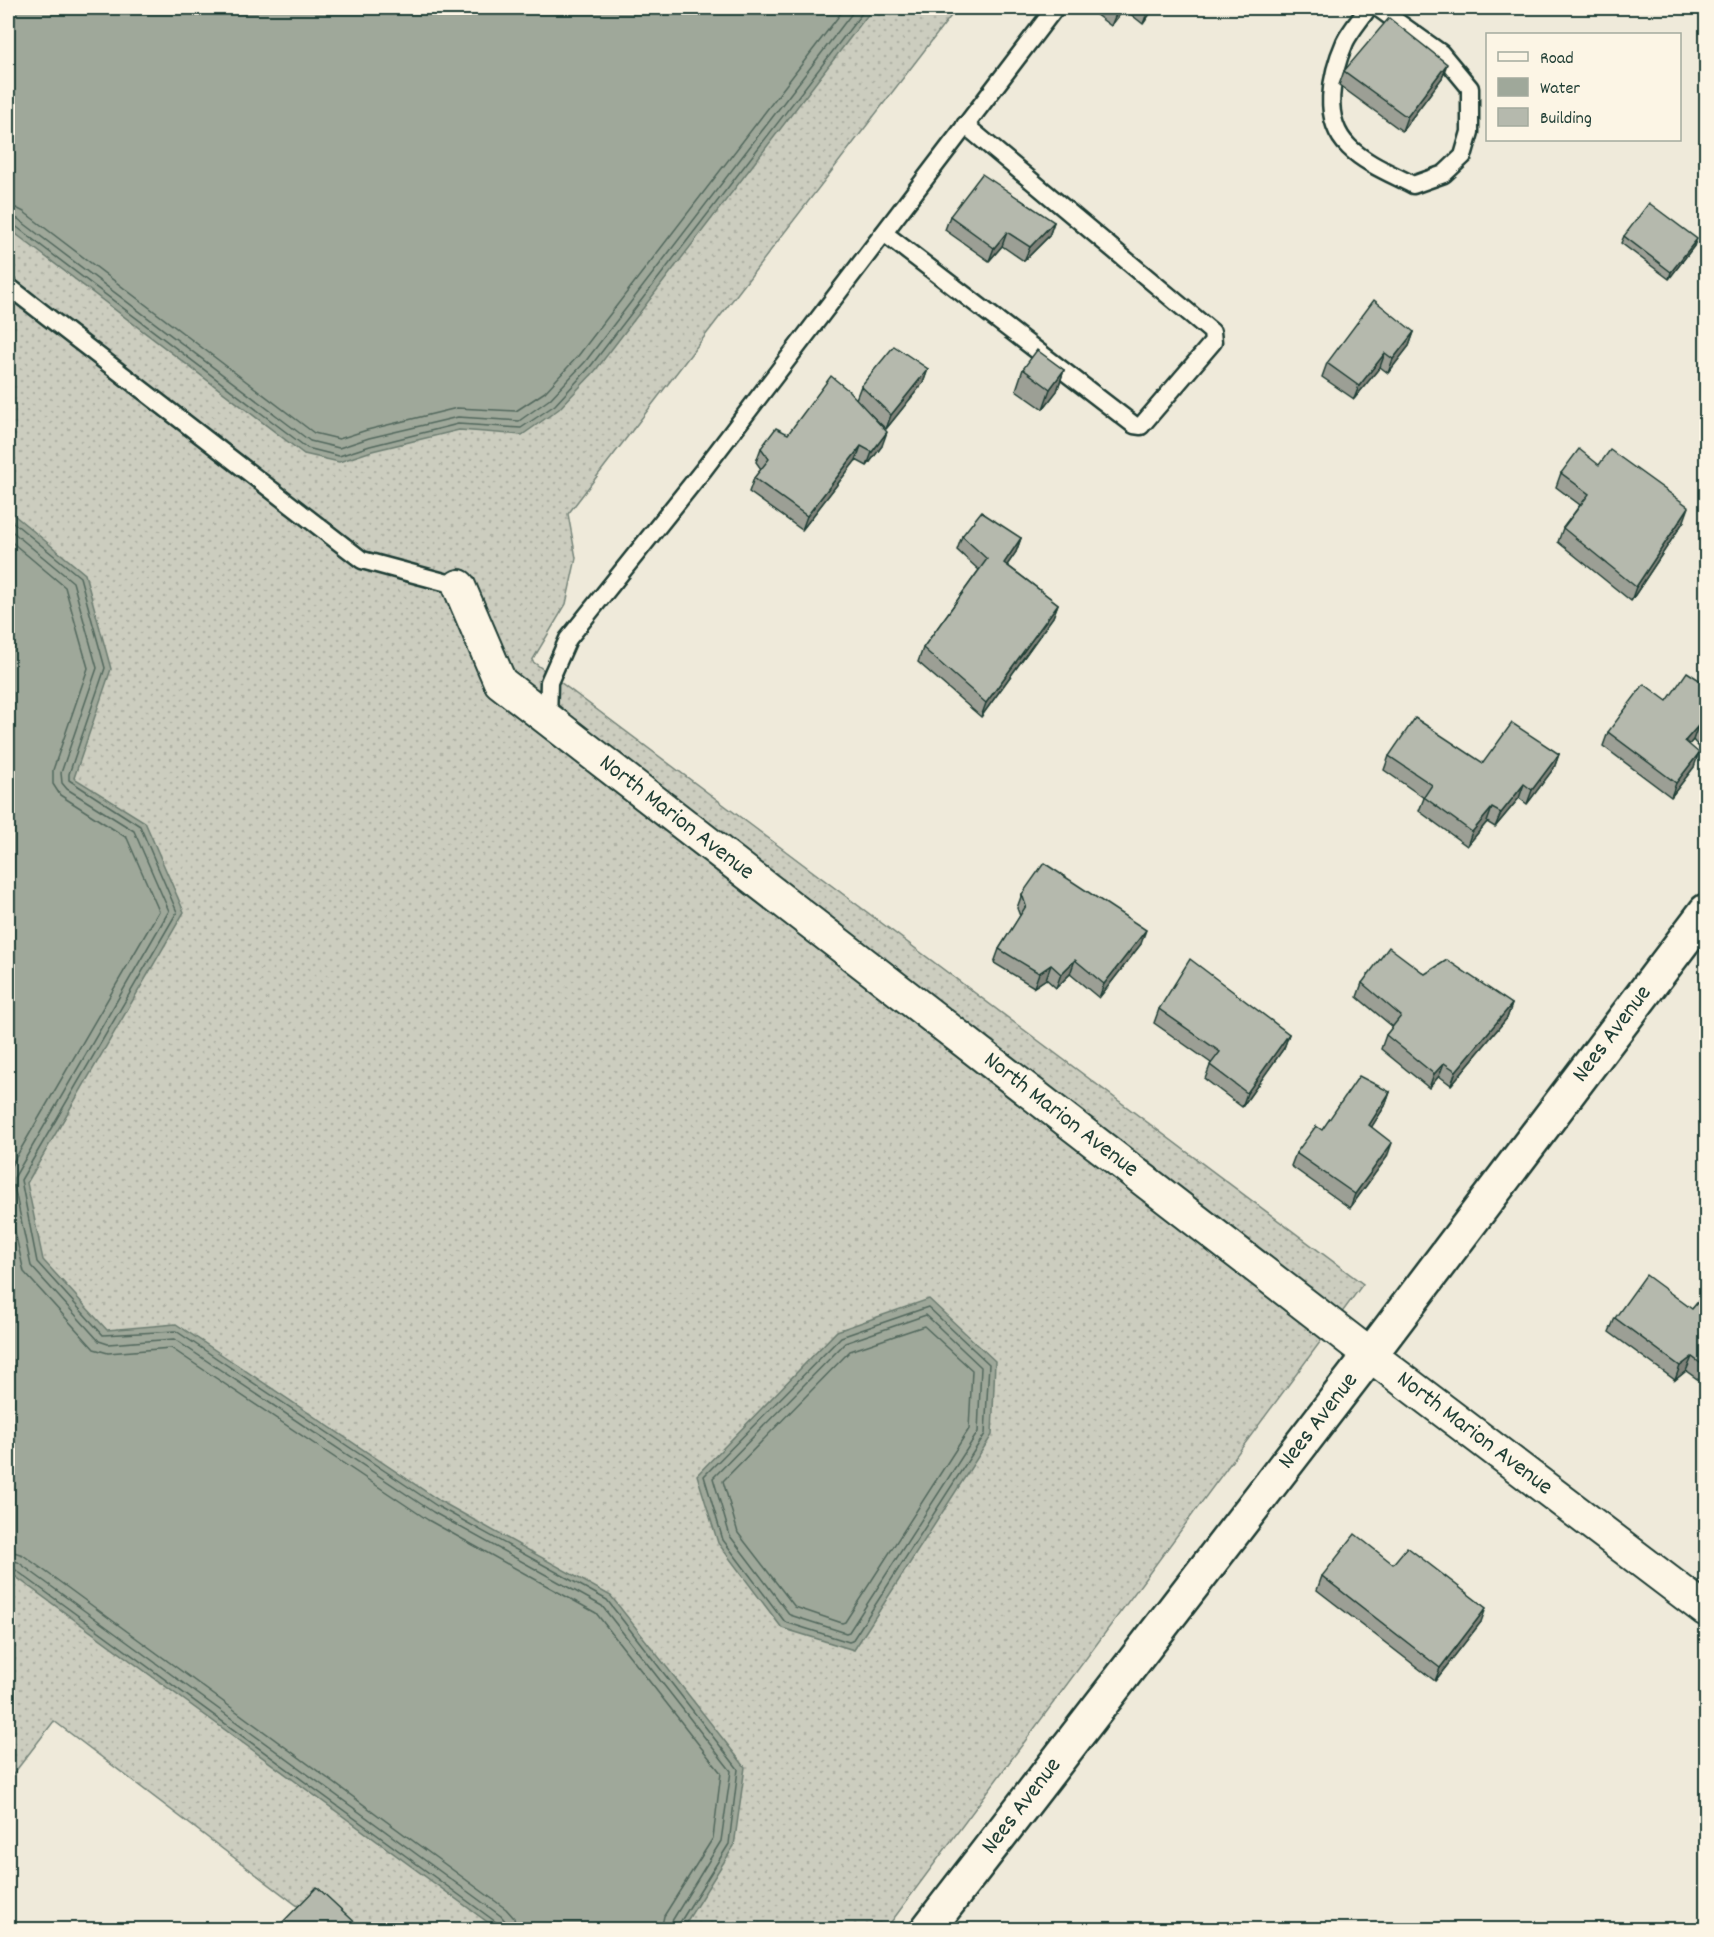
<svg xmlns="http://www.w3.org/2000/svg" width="1714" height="1937" viewBox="0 0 1714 1937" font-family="Dekko,sans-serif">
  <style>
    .grass { fill: url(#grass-dots); stroke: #76857a; stroke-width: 1.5 }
    .water { fill: #9fa89a; stroke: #6c7d71; stroke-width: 1.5 }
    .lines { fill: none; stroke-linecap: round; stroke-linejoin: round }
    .shore { stroke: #52685d; stroke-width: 1.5 }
    .lane-casing { stroke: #1f3d34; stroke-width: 21 }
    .street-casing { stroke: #1f3d34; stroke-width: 36 }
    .secondary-casing { stroke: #1f3d34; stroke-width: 38 }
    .lane { stroke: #fcf5e5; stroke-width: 16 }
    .street { stroke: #fcf5e5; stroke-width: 32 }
    .secondary { stroke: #fcf5e5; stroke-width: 33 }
    .wall { fill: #9c9f95; stroke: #1f3d34; stroke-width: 1.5 }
    .shaded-wall { fill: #7f8279; stroke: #1f3d34; stroke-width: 1.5 }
    .building { fill: #b5b9ad; stroke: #1f3d34; stroke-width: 1.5 }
    .labels { text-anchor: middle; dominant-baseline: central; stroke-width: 6; stroke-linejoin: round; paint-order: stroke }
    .street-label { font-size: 24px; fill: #1f3d34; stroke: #fcf5e5 }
  </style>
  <defs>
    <pattern id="grass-dots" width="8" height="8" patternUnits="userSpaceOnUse" patternTransform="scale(1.5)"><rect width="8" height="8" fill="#cccdbf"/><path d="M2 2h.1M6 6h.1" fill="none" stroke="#afb1a5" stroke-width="1.8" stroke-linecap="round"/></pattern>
  </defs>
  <rect width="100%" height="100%" fill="#efeada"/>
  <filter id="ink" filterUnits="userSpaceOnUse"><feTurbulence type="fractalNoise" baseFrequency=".0167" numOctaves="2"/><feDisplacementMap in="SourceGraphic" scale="12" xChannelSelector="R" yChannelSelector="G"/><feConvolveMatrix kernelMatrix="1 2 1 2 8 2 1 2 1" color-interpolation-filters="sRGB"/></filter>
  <g filter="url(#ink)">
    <!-- grass -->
    <path class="grass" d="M8 8H957L568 514 576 558 566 604 532 661 1363 1284 886 1929H328L54 1721 8 1781Z"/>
    <!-- water -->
    <g class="water">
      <path d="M8 8H873L595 371 559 409 522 435 459 430 372 451 339 462 304 454 8 228Z"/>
      <path d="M8 510 85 574 111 669 74 778 145 822 184 912 27 1183 43 1260 107 1330 176 1324 440 1501 611 1596 745 1767 734 1846 682 1929H497L8 1571Z"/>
      <path d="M929 1299 995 1361 992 1435 854 1650 782 1628 718 1543 697 1475 837 1331Z"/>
    </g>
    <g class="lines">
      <!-- shore -->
      <g class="shore">
        <path d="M8 207 16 208 24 212 314 433 339 439 367 430 457 408 516 411 545 392 578 356 845 8"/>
        <path d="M8 216 18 219 310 441 339 448 369 438 458 417 519 421 550 399 585 362 856 8"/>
        <path d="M8 223 14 225 307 448 339 456 370 446 458 424 521 428 555 405 590 367 866 8"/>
        <path d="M8 518 80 577 105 668 69 774V780L140 826 177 912 21 1180 37 1262 103 1335 176 1331 437 1506 607 1600 738 1769 729 1844 679 1924 678 1930"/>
        <path d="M8 528 73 582 97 668 61 773 62 783 67 789 134 831 169 911 14 1178V1186L31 1266 99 1341 108 1344 174 1339 433 1512 602 1606 731 1771 721 1841 672 1921 670 1930"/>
        <path d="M8 539 65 587 88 668 53 770V784L60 795 127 838 159 911 8 1171"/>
        <path d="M8 1201 24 1272 94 1349 108 1353 171 1348 428 1520 596 1613 721 1773 713 1838 664 1916 661 1930"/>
        <path d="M928 1307 989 1364 985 1434 852 1641 849 1642 785 1622 723 1540 704 1476 841 1337Z"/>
        <path d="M926 1315 981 1367 978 1432 849 1632 846 1633 790 1615 730 1536 713 1478 845 1343Z"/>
        <path d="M924 1326 972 1370 969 1429 845 1622 842 1623 795 1607 738 1533 723 1481 850 1351Z"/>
        <path d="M8 1550 23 1555 506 1909 514 1918 516 1930"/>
        <path d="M8 1559 18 1562 501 1916 506 1922 507 1930"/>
        <path d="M8 1567 13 1568 496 1922 499 1930"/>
      </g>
      <defs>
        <g id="lane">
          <path d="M1368 8C1361 19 1351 30 1345 42 1331 74 1321 120 1349 147 1366 164 1392 174 1413 185L1444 174 1463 156 1470 132V88L1441 53 1378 8"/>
          <path d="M884 233 1134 425 1141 426 1213 342 1212 332 965 125"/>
          <path d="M8 286 362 560 459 586"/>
          <path d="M548 720 549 682 568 639 704 469 1055 8"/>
        </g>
        <g id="street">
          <path id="s1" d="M459 586 500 682 1370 1355 1706 1610"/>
        </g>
        <g id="secondary">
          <path id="s2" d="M927 1930 1370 1355 1706 911"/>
        </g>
      </defs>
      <!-- lane casing -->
      <use href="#lane" class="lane-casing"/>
      <!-- street casing -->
      <use href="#street" class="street-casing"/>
      <!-- secondary casing -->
      <use href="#secondary" class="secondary-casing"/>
      <!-- lane -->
      <use href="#lane" class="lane"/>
      <!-- street -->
      <use href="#street" class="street"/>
      <!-- secondary -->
      <use href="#secondary" class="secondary"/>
    </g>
    <!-- wall -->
    <g class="wall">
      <path d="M1087 8H1154L1143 24 1124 9 1111 26Z"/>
      <path d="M1344 71 1442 78 1402 131 1339 85Z"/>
      <path d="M950 216 1054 222 1049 236 1024 261 1002 246 989 261 945 230Z"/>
      <path d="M1624 236 1694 246 1669 279 1621 243Z"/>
      <path d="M1414 332 1409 346 1388 373 1380 367 1354 399 1322 377 1327 363Z"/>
      <path d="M928 369 923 383 886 429 870 414 882 446 867 466 856 460 802 530 749 492 754 478 761 469 756 462 761 448 856 399 861 386Z"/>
      <path d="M1023 369 1064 370 1057 391 1043 409 1016 390Z"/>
      <path d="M1599 465 1684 521 1631 601 1558 542 1563 528 1580 505 1556 487 1561 473Z"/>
      <path d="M962 536 1021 538 1016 552 1007 565 1058 604 1053 617 981 717 918 662 923 648 979 570 957 550Z"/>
      <path d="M1707 685V734L1698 746 1693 740 1689 744 1694 767 1671 797 1603 746 1608 732 1667 701Z"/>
      <path d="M1559 754 1554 768 1527 804 1519 798 1495 827 1487 822 1467 846 1419 811 1424 798 1384 770 1389 756 1483 763Z"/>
      <path d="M1022 894 1141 944 1099 998 1070 974 1056 988 1046 979 1034 987 994 963 999 949 1020 916 1017 908Z"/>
      <path d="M1425 974 1512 1004 1507 1018 1451 1085 1439 1076 1429 1088 1381 1049 1386 1035 1393 1027 1357 997 1362 983Z"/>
      <path d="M1159 1009 1289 1034 1284 1048 1242 1107 1205 1079 1211 1063 1154 1023Z"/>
      <path d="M1390 1092 1385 1106 1371 1127 1387 1157 1350 1208 1291 1166 1296 1153 1322 1130Z"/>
      <path d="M1707 1291V1386L1686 1371 1675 1380 1609 1332 1615 1318 1692 1309Z"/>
      <path d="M1393 1564 1481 1622 1435 1681 1317 1590 1322 1576Z"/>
    </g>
    <!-- shaded-wall -->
    <g class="shaded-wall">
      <path d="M1120 8H1125L1111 26 1117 12Z"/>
      <path d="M1149 8H1154L1143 24 1148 10Z"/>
      <path d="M1447 64 1442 78 1402 131 1407 117Z"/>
      <path d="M1054 222 1049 236 1024 261 1030 247Z"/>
      <path d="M1007 232 1002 246 989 261 994 248Z"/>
      <path d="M1697 239 1694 246 1669 279 1671 272Z"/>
      <path d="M1414 332 1409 346 1388 373 1393 359Z"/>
      <path d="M1385 353 1380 367 1354 399 1359 386Z"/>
      <path d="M928 369 923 383 886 429 891 415Z"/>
      <path d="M1064 370 1057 391 1043 409 1050 389Z"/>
      <path d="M887 432 882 446 867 466 872 452Z"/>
      <path d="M861 446 856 460 802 530 807 516Z"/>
      <path d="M1689 507 1684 521 1631 601 1636 587Z"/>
      <path d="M1021 538 1016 552 999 577 1004 563Z"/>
      <path d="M1058 604 1053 617 981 717 986 703Z"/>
      <path d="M1698 726 1693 740 1680 755 1685 741Z"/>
      <path d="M1707 727V734L1698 746 1703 732Z"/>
      <path d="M1699 753 1694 767 1671 797 1676 783Z"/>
      <path d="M1559 754 1554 768 1527 804 1532 790Z"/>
      <path d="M1524 784 1519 798 1495 827 1501 813Z"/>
      <path d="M1492 808 1487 822 1467 846 1472 832Z"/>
      <path d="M1146 930 1141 944 1099 998 1104 984Z"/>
      <path d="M1075 960 1070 974 1056 988 1061 974Z"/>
      <path d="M1051 965 1046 979 1034 987 1039 973Z"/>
      <path d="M1512 1004 1507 1018 1451 1085 1456 1071Z"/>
      <path d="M1289 1034 1284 1048 1242 1107 1247 1093Z"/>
      <path d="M1444 1063 1439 1076 1429 1088 1434 1074Z"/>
      <path d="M1390 1092 1385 1106 1364 1139 1369 1125Z"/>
      <path d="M1392 1143 1387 1157 1350 1208 1355 1194Z"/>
      <path d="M1692 1357 1686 1371 1675 1380 1680 1366Z"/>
      <path d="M1486 1608 1481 1622 1435 1681 1440 1668Z"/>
    </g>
    <!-- building -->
    <g class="building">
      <path d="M1110 8H1120L1117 12Z"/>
      <path d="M1389 18 1447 64 1407 117 1344 71Z"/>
      <path d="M982 174 1054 222 1030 247 1007 232 994 248 950 216Z"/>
      <path d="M1649 203 1697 239 1671 272 1624 236Z"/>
      <path d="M1374 300 1414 332 1393 359 1385 353 1359 386 1327 363Z"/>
      <path d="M894 346 928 369 891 415 861 386Z"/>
      <path d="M1037 350 1064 370 1050 389 1023 369Z"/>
      <path d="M831 376 849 391 887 432 872 452 861 446 807 516 754 478 769 459 761 448 776 428 788 434Z"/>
      <path d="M1579 449 1599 465 1610 450 1689 507 1636 587 1563 528 1589 494 1561 473Z"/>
      <path d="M981 512 1021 538 1004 563 1058 604 986 703 923 648 987 559 962 536Z"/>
      <path d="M1687 672 1707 685V727L1703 732 1698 726 1685 741 1699 753 1676 783 1608 732 1644 684 1667 701Z"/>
      <path d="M1415 718 1483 763 1512 723 1559 754 1532 790 1524 784 1501 813 1492 808 1472 832 1424 797 1432 785 1389 756Z"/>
      <path d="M1044 863 1146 930 1104 984 1075 960 1061 974 1051 965 1039 973 999 949 1026 906 1022 894Z"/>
      <path d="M1389 947 1425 974 1447 960 1512 1004 1456 1071 1444 1063 1434 1074 1386 1035 1401 1016 1362 983Z"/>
      <path d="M1190 959 1289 1034 1247 1093 1210 1065 1220 1052 1159 1009Z"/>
      <path d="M1359 1076 1390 1092 1369 1125 1392 1143 1355 1194 1296 1153 1316 1126 1322 1130Z"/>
      <path d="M1646 1275 1692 1309 1707 1291V1368L1692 1357 1680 1366 1615 1318Z"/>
      <path d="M1355 1534 1393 1564 1407 1547 1486 1608 1440 1668 1322 1576Z"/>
      <path d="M317 1887 362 1929H276Z"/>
    </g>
  </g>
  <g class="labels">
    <!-- street labels -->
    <g class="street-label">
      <text stroke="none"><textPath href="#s1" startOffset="327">North Marion Avenue</textPath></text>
      <text stroke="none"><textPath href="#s2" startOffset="1128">Nees Avenue</textPath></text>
      <text stroke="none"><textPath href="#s1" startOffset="813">North Marion Avenue</textPath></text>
      <text stroke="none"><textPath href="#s2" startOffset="642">Nees Avenue</textPath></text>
      <text stroke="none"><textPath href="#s1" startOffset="1335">North Marion Avenue</textPath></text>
      <text stroke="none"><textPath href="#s2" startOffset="156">Nees Avenue</textPath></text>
    </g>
  </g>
  <!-- margin -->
  <rect width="1714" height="1937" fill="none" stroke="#fcf5e5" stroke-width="30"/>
  <rect x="15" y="15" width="1684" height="1907" fill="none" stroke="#1f3d34" stroke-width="2" filter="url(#ink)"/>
  <!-- legend -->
  <rect x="1486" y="33" width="195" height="108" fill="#fcf5e5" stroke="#a4ab9e" stroke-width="1.5"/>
  <rect x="1498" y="52" width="30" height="9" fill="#fcf5e5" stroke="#a4ab9e" stroke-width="1.5"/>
  <text x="1540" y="63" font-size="18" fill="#1f3d34">Road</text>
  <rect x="1498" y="78" width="30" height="18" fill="#9fa89a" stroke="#a4ab9e" stroke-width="1.5"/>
  <text x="1540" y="93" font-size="18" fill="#1f3d34">Water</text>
  <rect x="1498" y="108" width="30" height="18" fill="#b5b9ad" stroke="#a4ab9e" stroke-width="1.5"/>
  <text x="1540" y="123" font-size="18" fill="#1f3d34">Building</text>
</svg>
